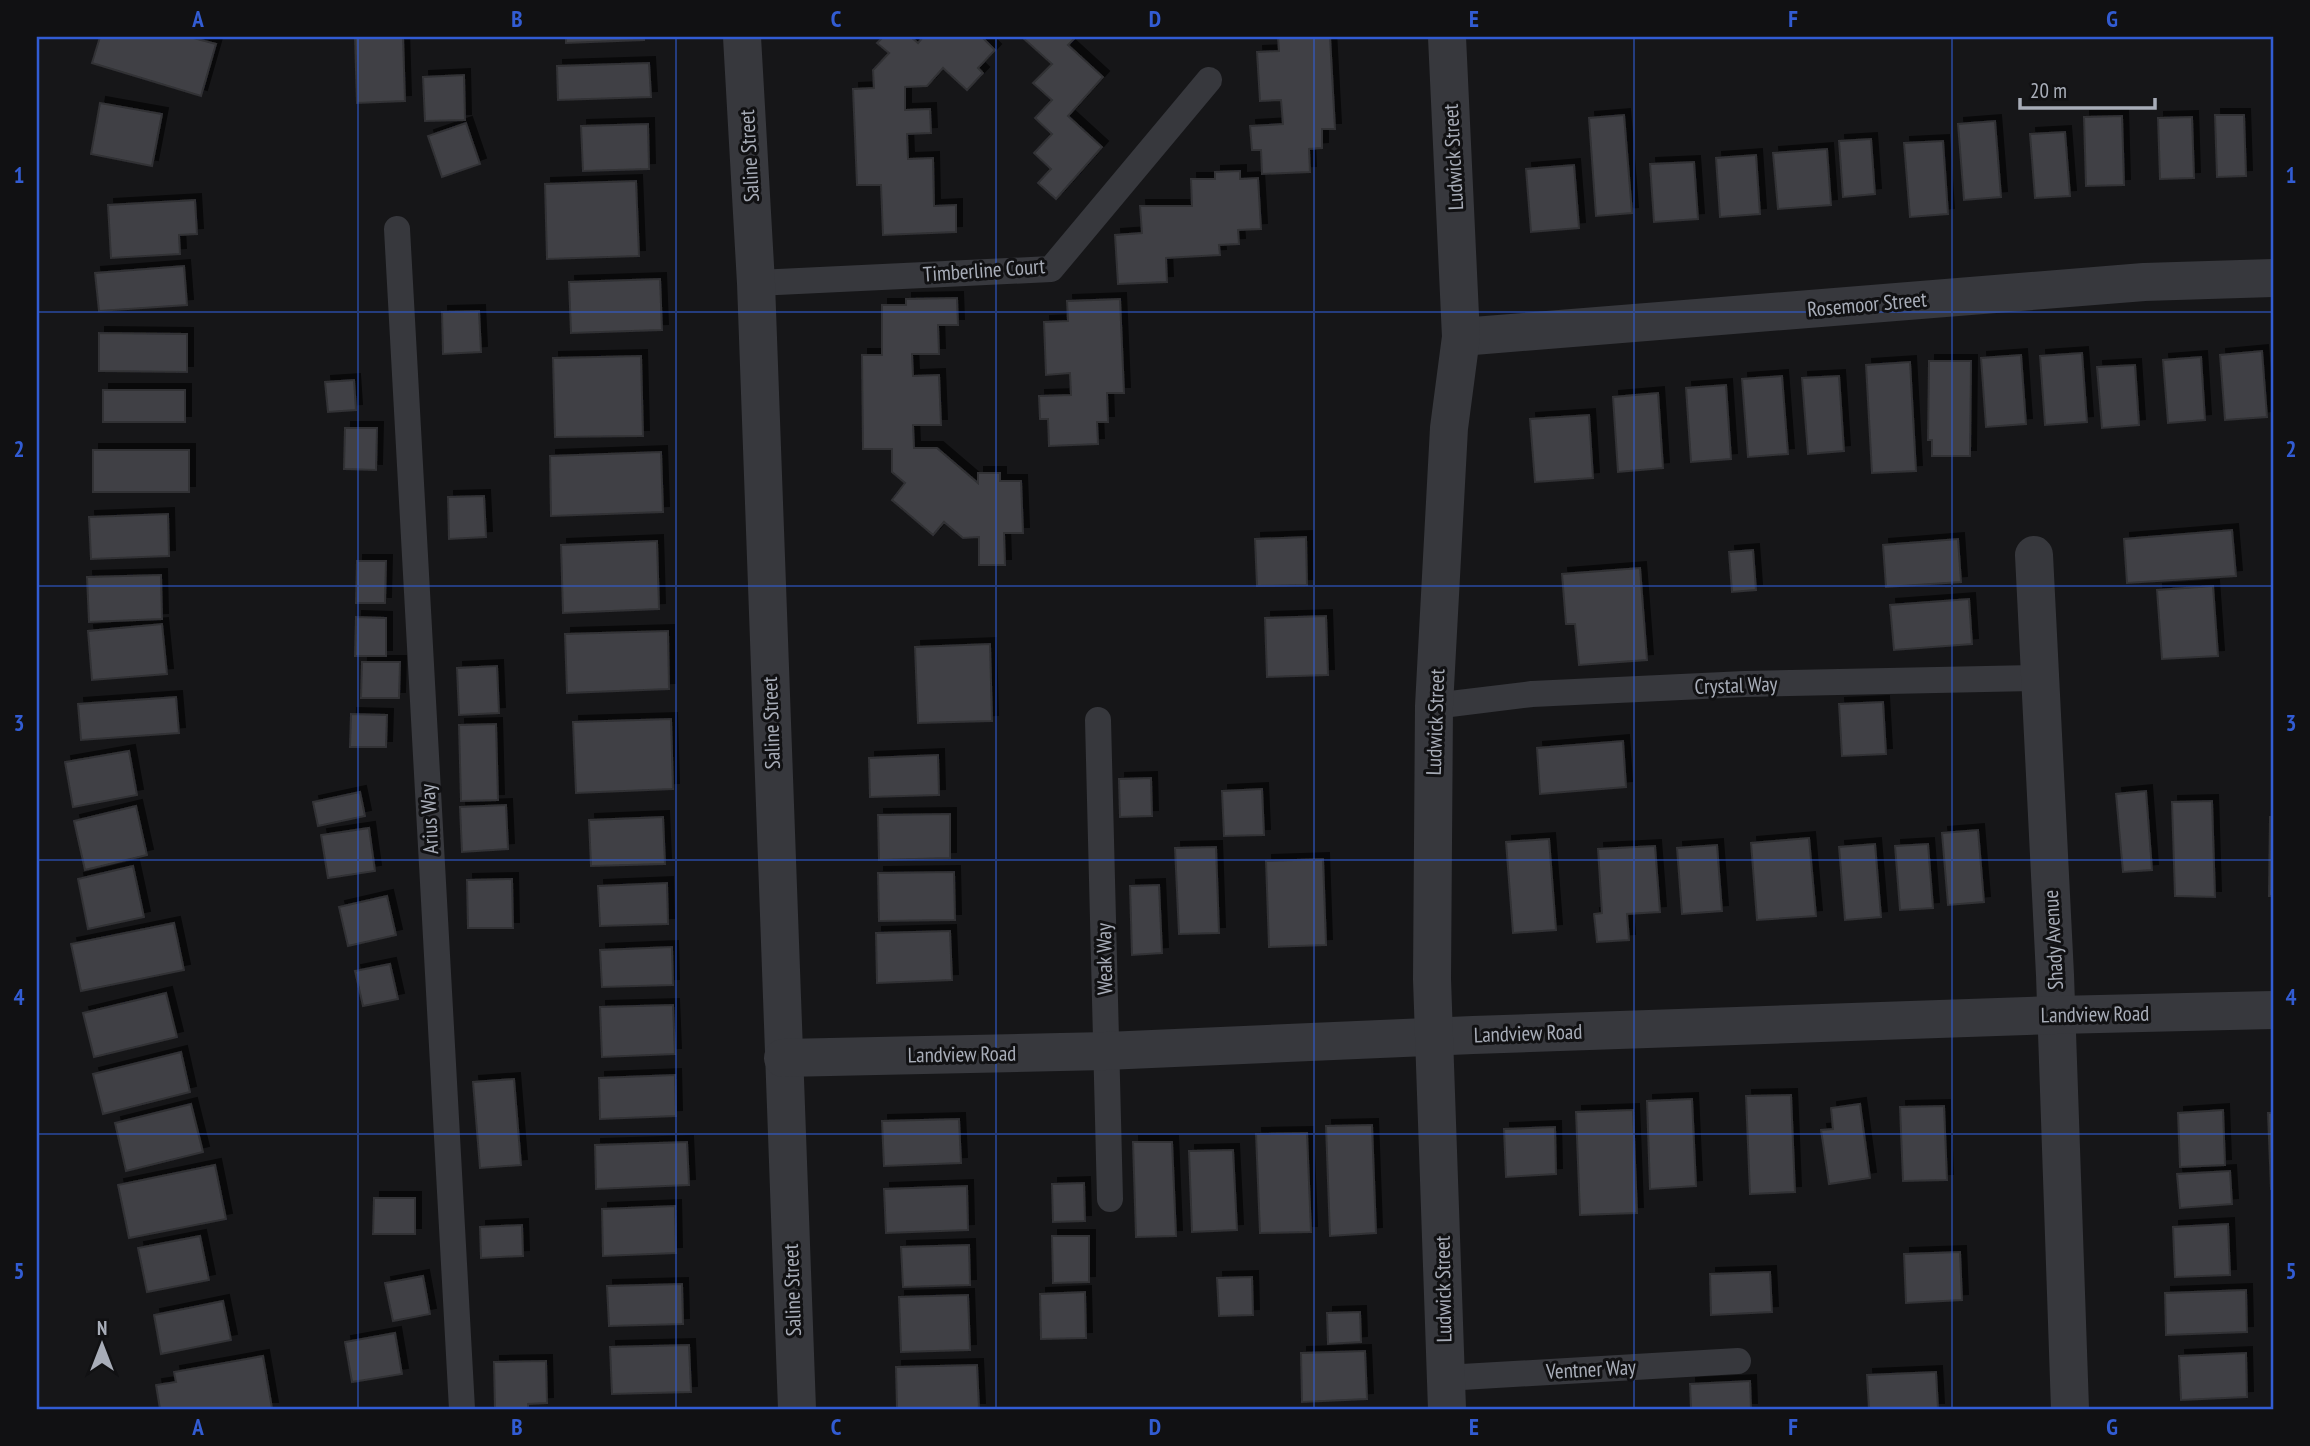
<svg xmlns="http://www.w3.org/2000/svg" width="2310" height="1446" viewBox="0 0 2310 1446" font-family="'PT Sans Narrow',sans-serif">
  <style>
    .building { fill: #404145; stroke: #303034; stroke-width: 2; filter: url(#shadow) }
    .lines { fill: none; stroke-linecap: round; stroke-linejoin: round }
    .service { stroke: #37383d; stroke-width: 26 }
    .minor { stroke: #37383d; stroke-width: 38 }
    .grid { fill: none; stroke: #325cd3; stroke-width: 2; stroke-opacity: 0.55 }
    .labels { text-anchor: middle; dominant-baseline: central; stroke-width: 6; stroke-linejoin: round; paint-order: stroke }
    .street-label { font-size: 21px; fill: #a8adb8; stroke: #111113 }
    .neatline { fill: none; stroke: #325cd3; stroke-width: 2.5 }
    .grid-label { font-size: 23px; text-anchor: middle; font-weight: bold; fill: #325cd3 }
  </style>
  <defs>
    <filter id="shadow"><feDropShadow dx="6" dy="-6" stdDeviation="0" flood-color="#0009"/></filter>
  </defs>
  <rect width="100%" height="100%" fill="#161618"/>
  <!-- building -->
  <g class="building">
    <path d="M100 37H190L216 44 201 96 92 63Z"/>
    <path d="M355 37H403L405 101 357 103Z"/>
    <path d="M566 37H644V40L566 43Z"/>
    <path d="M883 37H911L918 43 923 37H982L995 50 978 68 983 73 967 90 943 68 927 86 905 87V110L930 109 931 133 907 134 908 159 933 158 934 206 956 205V232L883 235 881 185H857L853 89 874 88 873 70 889 53 877 43Z"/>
    <path d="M1022 37H1076L1068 45 1103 77 1068 116 1102 147 1056 199 1038 183 1051 169 1034 153 1052 134 1035 118 1052 100 1033 83 1052 64Z"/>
    <path d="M1278 37H1330L1335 129H1322V148L1309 149 1310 172 1262 174 1261 150H1252L1250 126 1283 124 1281 100 1260 101 1257 52 1279 51Z"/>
    <path d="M649 63 651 97 558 100 557 66Z"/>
    <path d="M464 75 465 120 425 121 423 77Z"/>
    <path d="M100 103 162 114 152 166 91 154Z"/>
    <path d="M1624 115 1632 213 1596 216 1589 118Z"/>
    <path d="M2215 115H2244L2246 176 2217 177Z"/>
    <path d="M2122 116 2124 185 2086 186 2084 117Z"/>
    <path d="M2192 117 2194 178 2160 179 2158 118Z"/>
    <path d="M1995 121 2001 197 1964 200 1958 124Z"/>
    <path d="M466 123 480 164 442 177 428 136Z"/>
    <path d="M648 124 649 169 583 171 581 126Z"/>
    <path d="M2065 132 2070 196 2035 198 2030 134Z"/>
    <path d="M1871 139 1875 194 1843 197 1839 141Z"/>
    <path d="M1943 141 1948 214 1910 217 1904 143Z"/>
    <path d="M1827 149 1831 205 1778 209 1773 153Z"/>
    <path d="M1756 155 1760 214 1720 217 1716 158Z"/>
    <path d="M1694 162 1698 219 1654 222 1650 164Z"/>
    <path d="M1574 165 1579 228 1531 232 1526 169Z"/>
    <path d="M1240 171V179L1258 178 1261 229 1238 230 1239 244 1219 245 1220 255 1166 258 1167 282 1118 284 1115 235 1142 233 1140 206H1192L1191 179H1215V172Z"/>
    <path d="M636 181 639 256 547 259 545 184Z"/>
    <path d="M195 200 197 234 179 235 180 254 111 258 108 205Z"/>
    <path d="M184 266 187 305 99 311 95 273Z"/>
    <path d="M660 279 662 330 571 333 569 282Z"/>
    <path d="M957 298 958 325H938L939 354H912L913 376 939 375 941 425H913L914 448H937L978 483V473H1000V481H1021L1023 533H1004L1005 565H979V537L963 538 944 522 933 535 892 500 905 483 892 472V449H863L862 355H882V305H906V299Z"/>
    <path d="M1120 299 1124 393H1107L1108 422H1097L1098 444 1049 446 1048 419H1040L1039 396 1071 395 1070 373 1046 375 1044 322 1068 321 1067 301Z"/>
    <path d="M479 311 481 352 443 354 442 312Z"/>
    <path d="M99 333 187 334V372L99 371Z"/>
    <path d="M2262 351 2267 417 2225 420 2220 355Z"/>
    <path d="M2082 353 2087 422 2045 425 2040 356Z"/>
    <path d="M2021 355 2026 424 1986 427 1981 358Z"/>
    <path d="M641 356 643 436 555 437 553 358Z"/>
    <path d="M2201 357 2205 420 2168 423 2163 360Z"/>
    <path d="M1929 361H1971L1970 456H1932V440H1928Z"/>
    <path d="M1910 362 1916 471 1872 473 1866 365Z"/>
    <path d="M2135 365 2139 425 2102 428 2097 367Z"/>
    <path d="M1782 376 1788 454 1748 457 1742 379Z"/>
    <path d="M1839 376 1844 451 1808 454 1802 378Z"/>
    <path d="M354 380 356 410 328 412 325 382Z"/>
    <path d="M1726 385 1731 459 1691 462 1686 388Z"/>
    <rect x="103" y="390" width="82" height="32"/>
    <path d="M1658 393 1663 468 1618 472 1613 397Z"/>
    <path d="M1589 415 1593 478 1535 482 1530 419Z"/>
    <path d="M345 428H377L376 470 344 469Z"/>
    <rect x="93" y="450" width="96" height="42"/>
    <path d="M661 452 663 512 551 516 550 456Z"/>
    <path d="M484 496 486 537 449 539 448 497Z"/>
    <path d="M168 514 169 556 91 559 89 517Z"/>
    <path d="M2232 530 2236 576 2127 583 2124 539Z"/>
    <path d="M1306 537 1307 585 1257 586 1255 539Z"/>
    <path d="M1958 539 1961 582 1886 587 1883 545Z"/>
    <path d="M657 541 659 609 563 613 561 545Z"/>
    <path d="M1753 550 1756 590 1732 592 1729 552Z"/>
    <path d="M357 561H386L385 603H356Z"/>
    <path d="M1640 568 1647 660 1579 665 1575 624H1566L1562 574Z"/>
    <path d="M161 575 162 619 89 622 87 577Z"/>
    <path d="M2213 586 2218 656 2162 659 2157 590Z"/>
    <path d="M1969 599 1972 644 1894 650 1890 605Z"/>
    <path d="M1326 616 1328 675 1267 677 1265 618Z"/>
    <path d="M356 617 386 618V656H355Z"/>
    <path d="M162 624 167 674 92 680 88 631Z"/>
    <path d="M668 631 669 689 567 693 565 634Z"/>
    <path d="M990 644 992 721 918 723 915 647Z"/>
    <path d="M362 662H400L399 698H361Z"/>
    <path d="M497 666 499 713 459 715 457 668Z"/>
    <path d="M176 697 179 733 81 740 78 704Z"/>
    <path d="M1883 702 1886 754 1842 756 1839 704Z"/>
    <path d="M351 714 387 715 386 747H350Z"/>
    <path d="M671 719 673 789 576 793 573 722Z"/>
    <path d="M496 724 498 800 461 801 459 725Z"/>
    <path d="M1623 741 1626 787 1540 794 1537 748Z"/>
    <path d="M129 751 137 795 73 807 65 762Z"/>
    <path d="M938 755 939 795 870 797 869 758Z"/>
    <path d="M1151 778 1152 816 1120 817 1119 779Z"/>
    <path d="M1262 789 1264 835 1224 836 1222 791Z"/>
    <path d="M2146 791 2152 870 2123 872 2116 794Z"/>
    <path d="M360 792 365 816 318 826 313 802Z"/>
    <path d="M2212 801 2215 897 2175 896 2172 802Z"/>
    <path d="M506 805 508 849 462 852 460 807Z"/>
    <path d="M136 806 147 855 85 870 74 821Z"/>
    <path d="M950 814V858L879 860 878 815Z"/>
    <path d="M663 817 665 864 591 866 589 820Z"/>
    <path d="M2270 817H2273V896H2269Z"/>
    <path d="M369 828 375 871 328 878 321 835Z"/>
    <path d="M1978 830 1984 902 1948 905 1942 833Z"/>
    <path d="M1809 838 1816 916 1757 920 1751 843Z"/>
    <path d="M1549 839 1556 930 1513 933 1506 842Z"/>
    <path d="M1875 844 1881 917 1845 920 1839 847Z"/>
    <path d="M1928 844 1933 908 1900 910 1895 846Z"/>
    <path d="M1717 845 1722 911 1682 914 1677 848Z"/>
    <path d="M1655 846 1660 912 1627 914 1629 940 1597 942 1594 914 1602 913 1598 849Z"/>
    <path d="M1216 847 1219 933 1179 934 1175 848Z"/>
    <path d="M1323 859 1326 945 1269 947 1266 861Z"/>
    <path d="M133 866 144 917 88 929 78 879Z"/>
    <path d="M954 872 955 920 879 921 878 873Z"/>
    <path d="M512 879 513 928H468L467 880Z"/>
    <path d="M667 883 668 924 600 926 598 886Z"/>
    <path d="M1159 885 1162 953 1132 955 1130 886Z"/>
    <path d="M387 896 396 935 348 946 339 907Z"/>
    <path d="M174 923 184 970 81 991 71 944Z"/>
    <path d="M950 931 952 980 877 983 876 933Z"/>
    <path d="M672 947 673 985 602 987 600 950Z"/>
    <path d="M390 964 398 999 363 1006 355 971Z"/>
    <path d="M166 993 177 1037 94 1057 83 1013Z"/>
    <path d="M673 1005 675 1054 602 1057 600 1007Z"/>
    <path d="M181 1052 190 1092 103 1114 93 1074Z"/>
    <path d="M675 1075 676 1116 600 1119 599 1078Z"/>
    <path d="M514 1079 521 1165 480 1168 473 1082Z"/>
    <path d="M1791 1095 1795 1192 1750 1194 1746 1096Z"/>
    <path d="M1692 1099 1696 1186 1650 1189 1647 1101Z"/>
    <path d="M191 1104 203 1152 126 1171 115 1123Z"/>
    <path d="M1860 1104 1870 1178 1829 1184 1821 1130 1833 1129 1831 1108Z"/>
    <path d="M1944 1106 1947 1180 1903 1181 1900 1107Z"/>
    <path d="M1633 1110 1637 1213 1580 1215 1576 1112Z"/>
    <path d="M2223 1110 2225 1165 2180 1167 2178 1113Z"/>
    <path d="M2268 1113H2273V1189H2271Z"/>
    <path d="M959 1119 961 1163 884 1166 882 1121Z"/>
    <path d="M1372 1125 1376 1233 1330 1236 1326 1126Z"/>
    <path d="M1555 1127 1556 1174 1506 1177 1504 1129Z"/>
    <path d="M1307 1133 1311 1232 1260 1233 1256 1134Z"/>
    <path d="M687 1142 689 1185 596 1189 595 1145Z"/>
    <path d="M1133 1142H1172L1176 1236 1136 1237Z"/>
    <path d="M1233 1150 1237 1230 1192 1232 1189 1151Z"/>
    <path d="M215 1165 226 1219 129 1238 118 1185Z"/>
    <path d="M2230 1171 2232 1204 2180 1208 2177 1174Z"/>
    <path d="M1084 1183 1085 1221 1053 1222 1052 1184Z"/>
    <path d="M967 1186 968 1230 886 1233 884 1189Z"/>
    <path d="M374 1198H415V1234H373Z"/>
    <path d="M675 1206 676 1253 603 1256 602 1209Z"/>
    <path d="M2228 1224 2230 1275 2175 1277 2173 1227Z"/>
    <path d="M522 1225 523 1256 481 1258 480 1227Z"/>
    <path d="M200 1236 209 1280 147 1292 138 1248Z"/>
    <path d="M1052 1236H1089V1282L1053 1283Z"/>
    <path d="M969 1245 970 1285 903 1287 901 1247Z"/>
    <path d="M1960 1252 1962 1300 1906 1303 1904 1254Z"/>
    <path d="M1770 1272 1772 1312 1711 1315 1710 1274Z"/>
    <path d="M423 1276 430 1314 393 1321 385 1283Z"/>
    <path d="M1252 1277 1253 1315 1219 1316 1217 1278Z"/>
    <path d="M682 1284 683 1324 609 1326 607 1286Z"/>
    <path d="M2246 1290 2247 1332 2166 1335 2165 1293Z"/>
    <path d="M1085 1292 1086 1338 1041 1339 1040 1294Z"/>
    <path d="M968 1295 970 1350 901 1352 899 1297Z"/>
    <path d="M223 1301 231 1340 161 1354 154 1315Z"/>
    <path d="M1360 1312 1361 1342 1328 1344 1327 1313Z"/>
    <path d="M395 1333 402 1374 352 1382 345 1342Z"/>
    <path d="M689 1345 691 1392 612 1394 610 1347Z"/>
    <path d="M1365 1351 1367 1399 1302 1402 1301 1353Z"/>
    <path d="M2246 1353 2247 1397 2181 1400 2179 1356Z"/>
    <path d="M263 1356 272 1408 160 1409 156 1385 176 1382 174 1372Z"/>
    <path d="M546 1361 547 1403 528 1404V1409H495L494 1362Z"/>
    <path d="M977 1365 979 1409H897L896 1367Z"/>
    <path d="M1936 1372 1938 1409H1869L1867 1375Z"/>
    <path d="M1750 1381 1751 1409H1691L1690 1384Z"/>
  </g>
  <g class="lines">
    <!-- service -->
    <g class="service">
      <path d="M397 229 462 1409"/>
      <path d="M756 283 1051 269 1209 80"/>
      <path d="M1434 706 1532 694 1745 684 2039 678"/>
      <path d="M1098 720 1110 1199"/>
      <path d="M1445 1378 1738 1361"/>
    </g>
    <!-- minor -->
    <g class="minor">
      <path d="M742 37 756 283 797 1409"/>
      <path d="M1461 337 2144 282 2273 278"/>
      <path d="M2034 555 2055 975 2070 1409"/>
      <path d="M783 1058 1106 1051 1473 1035 2056 1015 2273 1010"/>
      <path d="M1447 1409 1432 979 1434 706 1449 428 1461 337 1447 37"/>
    </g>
  </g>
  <!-- grid -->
  <path class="grid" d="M358 37V1409M676 37V1409M996 37V1409M1314 37V1409M1634 37V1409M1952 37V1409M37 312H2273M37 586H2273M37 860H2273M37 1134H2273"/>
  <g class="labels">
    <!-- street labels -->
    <g class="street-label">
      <text transform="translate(749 156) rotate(-93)">Saline Street</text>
      <text transform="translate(1453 157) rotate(-93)">Ludwick Street</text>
      <text transform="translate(984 270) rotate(-4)">Timberline Court</text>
      <text transform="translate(1867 304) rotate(-5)">Rosemoor Street</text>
      <text transform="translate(1736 685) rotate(-2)">Crystal Way</text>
      <text transform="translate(1435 722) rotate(-88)">Ludwick Street</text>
      <text transform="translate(771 723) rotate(-92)">Saline Street</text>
      <text transform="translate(429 819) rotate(-93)">Arius Way</text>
      <text transform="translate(2053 940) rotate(-93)">Shady Avenue</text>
      <text transform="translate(1104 959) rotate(-91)">Weak Way</text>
      <text transform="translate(2095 1014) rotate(-1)">Landview Road</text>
      <text transform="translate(1528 1033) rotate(-2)">Landview Road</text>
      <text transform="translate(962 1054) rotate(-1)">Landview Road</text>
      <text transform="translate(1443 1289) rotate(-91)">Ludwick Street</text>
      <text transform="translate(792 1290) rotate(-92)">Saline Street</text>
      <text transform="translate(1591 1369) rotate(-3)">Ventner Way</text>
    </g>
  </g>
  <!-- border -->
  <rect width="2310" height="1446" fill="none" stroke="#111113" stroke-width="77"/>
  <!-- north arrow -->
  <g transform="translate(102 1345)" stroke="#111113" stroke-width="5" paint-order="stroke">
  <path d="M0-5L12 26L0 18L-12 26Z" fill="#a8adb8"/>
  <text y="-10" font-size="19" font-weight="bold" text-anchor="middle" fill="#a8adb8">N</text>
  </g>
  <!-- scale -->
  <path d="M2020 98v10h135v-10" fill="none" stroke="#a8adb8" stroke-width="3.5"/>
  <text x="2030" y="98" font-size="21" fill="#a8adb8" stroke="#111113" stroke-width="5" paint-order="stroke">20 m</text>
  <rect x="38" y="38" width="2234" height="1370" class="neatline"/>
  <g class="grid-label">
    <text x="198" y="27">A</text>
    <text x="517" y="27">B</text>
    <text x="836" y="27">C</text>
    <text x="1155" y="27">D</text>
    <text x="1474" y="27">E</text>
    <text x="1793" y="27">F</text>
    <text x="2112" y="27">G</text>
    <text x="19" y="183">1</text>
    <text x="2291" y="183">1</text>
    <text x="19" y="457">2</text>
    <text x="2291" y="457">2</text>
    <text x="19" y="731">3</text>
    <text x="2291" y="731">3</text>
    <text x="19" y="1005">4</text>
    <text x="2291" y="1005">4</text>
    <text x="19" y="1279">5</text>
    <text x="2291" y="1279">5</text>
    <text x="198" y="1435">A</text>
    <text x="517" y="1435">B</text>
    <text x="836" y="1435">C</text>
    <text x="1155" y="1435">D</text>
    <text x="1474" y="1435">E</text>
    <text x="1793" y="1435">F</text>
    <text x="2112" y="1435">G</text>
  </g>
</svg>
